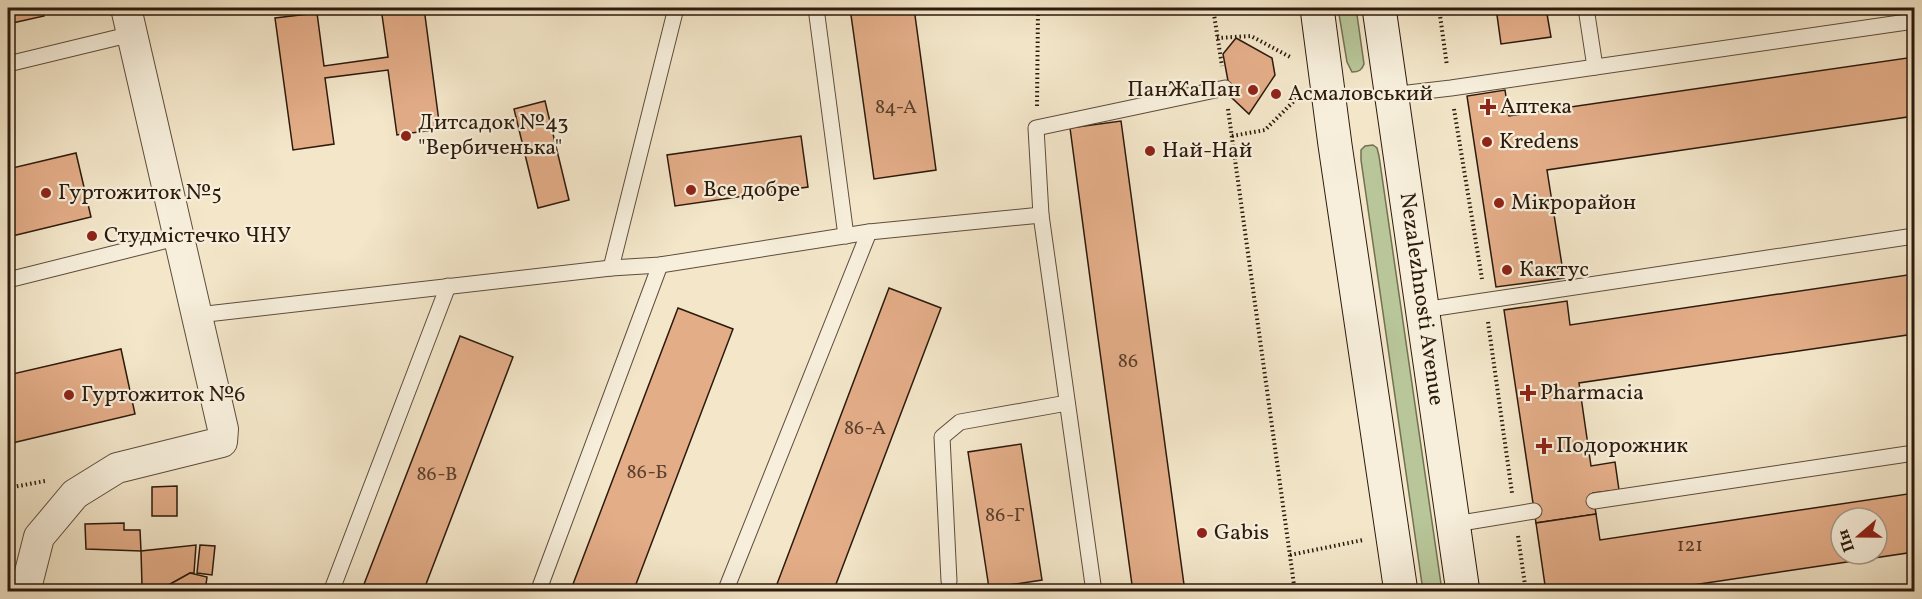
<svg xmlns="http://www.w3.org/2000/svg" width="1922" height="599" viewBox="0 0 1922 599" font-family="Vollkorn,serif">
  <style>
    .green { fill: #b8c699; stroke: #727053; stroke-width: 1.5 }
    .building { fill: #e3ad88; stroke: #2c1a0d; stroke-width: 1.5; fill-rule: evenodd }
    .lines { fill: none; stroke-linecap: round; stroke-linejoin: round }
    .service-casing { stroke: #5e4d3c; stroke-width: 17 }
    .minor-casing { stroke: #5e4d3c; stroke-width: 32 }
    .secondary-casing { stroke: #2c1a0d; stroke-width: 35 }
    .path { stroke: #2c1a0d; stroke-width: 4; stroke-dasharray: 1.5 3; stroke-linecap: butt }
    .service { stroke: #f7efdc; stroke-width: 15 }
    .minor { stroke: #f7efdc; stroke-width: 30 }
    .secondary { stroke: #f7efdc; stroke-width: 33 }
    .poi-dot { fill: #8f2418; stroke: #f7efdc; stroke-width: 2 }
    .labels { text-anchor: middle; dominant-baseline: central; stroke-width: 4.5; stroke-linejoin: round; paint-order: stroke }
    .number-label { font-size: 20px; fill: #5a3f2c }
    .poi-label { font-size: 22px; fill: #2c1a0d; stroke: #f7efdc; text-anchor: start }
    .street-label { font-size: 22px; fill: #2c1a0d; stroke: #f7efdc }
  </style>
  <rect width="100%" height="100%" fill="#f3e6c9"/>
  <filter id="stains"><feTurbulence type="fractalNoise" baseFrequency=".00333" numOctaves="4"/><feColorMatrix values="0 0 0 0 .2 0 0 0 0 .09 0 0 0 0 .02 0 0 0 .5 -.17"/></filter>
  <radialGradient id="worn" r=".72"><stop offset=".6" stop-color="#630" stop-opacity="0"/><stop offset="1" stop-color="#630" stop-opacity=".3"/></radialGradient>
  <!-- green -->
  <g class="green">
    <path d="M1338 8H1356L1364 64C1362 70 1359 72 1352 72L1347 62Z"/>
    <path d="M1373 145 1377 148 1379 156 1442 591H1423L1361 160V150L1365 146Z"/>
  </g>
  <!-- building -->
  <g class="building">
    <path d="M8 8H42L44 16 8 24Z"/>
    <path d="M381 8H424L440 129 397 135 388 70 325 78 334 144 293 150 275 18 317 13 324 66 388 57Z"/>
    <path d="M850 8H914L936 170 874 179Z"/>
    <path d="M1496 8H1546L1551 37 1501 44Z"/>
    <path d="M1236 38 1272 58 1275 75 1249 114 1231 97 1223 54Z"/>
    <path d="M1914 57V116L1547 170 1564 278 1496 287 1467 96 1505 90 1509 116Z"/>
    <path d="M545 101 569 200 538 208 514 109Z"/>
    <path d="M1121 121 1185 592H1133L1096 323 1070 128Z"/>
    <path d="M801 136 808 187 675 206 667 155Z"/>
    <path d="M76 153 91 217 8 237V169Z"/>
    <path d="M1914 274V334L1579 383 1591 466 1615 462 1619 490 1593 493 1596 514 1536 523 1504 310 1567 301 1570 325Z"/>
    <path d="M889 288 941 308 833 592H774Z"/>
    <path d="M678 308 733 329 633 592H570Z"/>
    <path d="M460 336 513 357 423 592H361Z"/>
    <path d="M121 349 135 414 8 444V375Z"/>
    <path d="M1021 444 1042 580 989 588 968 452Z"/>
    <path d="M177 486V516H152V487Z"/>
    <path d="M1914 493V552L1646 592H1546L1536 523 1596 514 1600 540ZM1841 518H1877V554H1841Z"/>
    <path d="M124 523V530H140L141 551 86 549 85 524Z"/>
    <path d="M196 545 194 573H190L165 587 142 586 141 551Z"/>
    <path d="M200 545 215 546 212 575 197 573Z"/>
    <path d="M190 573 207 577 205 592H168L165 587Z"/>
  </g>
  <g class="lines">
    <defs>
      <g id="service">
        <path d="M816 8 846 236"/>
        <path d="M1586 8 1595 67"/>
        <path d="M8 64 132 34"/>
        <path d="M1391 95 1451 88 1914 21"/>
        <path d="M1041 215 1094 592"/>
        <path d="M611 268 676 8"/>
        <path d="M8 280 180 237"/>
        <path d="M1423 310 1914 236"/>
        <path d="M198 315 611 268 660 265 869 232 1041 215 1036 128 1225 88"/>
        <path d="M1594 501 1914 453"/>
        <path d="M1455 524 1534 511"/>
        <path d="M949 581 942 437 960 422 1067 403"/>
        <path d="M331 592 448 286"/>
        <path d="M538 592 660 265"/>
        <path d="M725 592 869 232"/>
      </g>
      <path id="minor" d="M25 592 39 537 75 494 117 468 222 442 223 429 126 8"/>
      <g id="secondary">
        <path d="M1317 8 1335 145 1401 592"/>
        <path d="M1379 8 1463 592"/>
      </g>
    </defs>
    <!-- service casing -->
    <use href="#service" class="service-casing"/>
    <!-- minor casing -->
    <use href="#minor" class="minor-casing"/>
    <!-- secondary casing -->
    <use href="#secondary" class="secondary-casing"/>
    <!-- path -->
    <g class="path">
      <path d="M1213 8 1222 66"/>
      <path d="M1439 8 1447 66"/>
      <path d="M1217 38 1251 36 1292 58"/>
      <path d="M1037 106 1038 8"/>
      <path d="M1228 109 1295 592"/>
      <path d="M1454 109 1482 279"/>
      <path d="M1232 136 1265 130 1298 97"/>
      <path d="M1488 322 1512 493"/>
      <path d="M8 488 45 481"/>
      <path d="M1518 536 1526 592"/>
      <path d="M1290 555 1363 540"/>
    </g>
    <!-- service -->
    <use href="#service" class="service"/>
    <!-- minor -->
    <use href="#minor" class="minor"/>
    <!-- secondary -->
    <use href="#secondary" class="secondary"/>
  </g>
  <!-- markers -->
  <g class="poi-dot">
    <circle cx="1253" cy="90" r="6"/>
    <circle cx="1276" cy="94" r="6"/>
    <path d="M1485 98h6v6h6v6h-6v6h-6v-6h-6v-6h6z"/>
    <circle cx="406" cy="136" r="6"/>
    <circle cx="1487" cy="142" r="6"/>
    <circle cx="1150" cy="151" r="6"/>
    <circle cx="691" cy="190" r="6"/>
    <circle cx="46" cy="193" r="6"/>
    <circle cx="1499" cy="203" r="6"/>
    <circle cx="92" cy="236" r="6"/>
    <circle cx="1507" cy="270" r="6"/>
    <path d="M1525 384h6v6h6v6h-6v6h-6v-6h-6v-6h6z"/>
    <circle cx="69" cy="395" r="6"/>
    <path d="M1541 437h6v6h6v6h-6v6h-6v-6h-6v-6h6z"/>
    <circle cx="1202" cy="533" r="6"/>
  </g>
  <g class="labels">
    <!-- number labels -->
    <g class="number-label">
      <text x="896" y="108">84-А</text>
      <text x="1128" y="362">86</text>
      <text x="865" y="429">86-А</text>
      <text x="647" y="473">86-Б</text>
      <text x="437" y="475">86-В</text>
      <text x="1005" y="516">86-Г</text>
      <text x="1690" y="546">121</text>
    </g>
    <!-- poi labels -->
    <g class="poi-label">
      <text x="1241" y="90" text-anchor="end">ПанЖаПан</text>
      <text x="1288" y="94">Асмаловський</text>
      <text x="1500" y="107">Аптека</text>
      <text x="418" y="123">Дитсадок №43<tspan x="418" dy="25">"Вербиченька"</tspan></text>
      <text x="1499" y="142">Kredens</text>
      <text x="1162" y="151">Най-Най</text>
      <text x="703" y="190">Все добре</text>
      <text x="58" y="193">Гуртожиток №5</text>
      <text x="1511" y="203">Мікрорайон</text>
      <text x="104" y="236">Студмістечко ЧНУ</text>
      <text x="1519" y="270">Кактус</text>
      <text x="1540" y="393">Pharmacia</text>
      <text x="81" y="395">Гуртожиток №6</text>
      <text x="1556" y="446">Подорожник</text>
      <text x="1214" y="533">Gabis</text>
    </g>
    <!-- street labels -->
    <g class="street-label">
      <text transform="translate(1421 299) rotate(82)">Nezalezhnosti Avenue</text>
    </g>
  </g>
  <!-- margin -->
  <rect width="1922" height="599" fill="none" stroke="#f3e6c9" stroke-width="30"/>
  <rect x="9" y="9" width="1904" height="581" fill="none" stroke="#2c1a0d" stroke-width="3"/>
  <rect x="15" y="15" width="1892" height="569" fill="none" stroke="#2c1a0d" stroke-width="1.5"/>
  <!-- north arrow -->
  <g transform="translate(1859 536) rotate(250)"><circle r="28" fill="#f7efdc" stroke="#a69a89" stroke-width="1.5"/>
  <path d="M0-4.5L10 22L0 15L-10 22Z" fill="#8f2418"/>
  <text y="-9" font-size="16" font-weight="bold" text-anchor="middle" fill="#2c1a0d">Пн</text>
  </g>
  <rect width="100%" height="100%" filter="url(#stains)"/>
  <rect width="100%" height="100%" fill="url(#worn)"/>
</svg>
